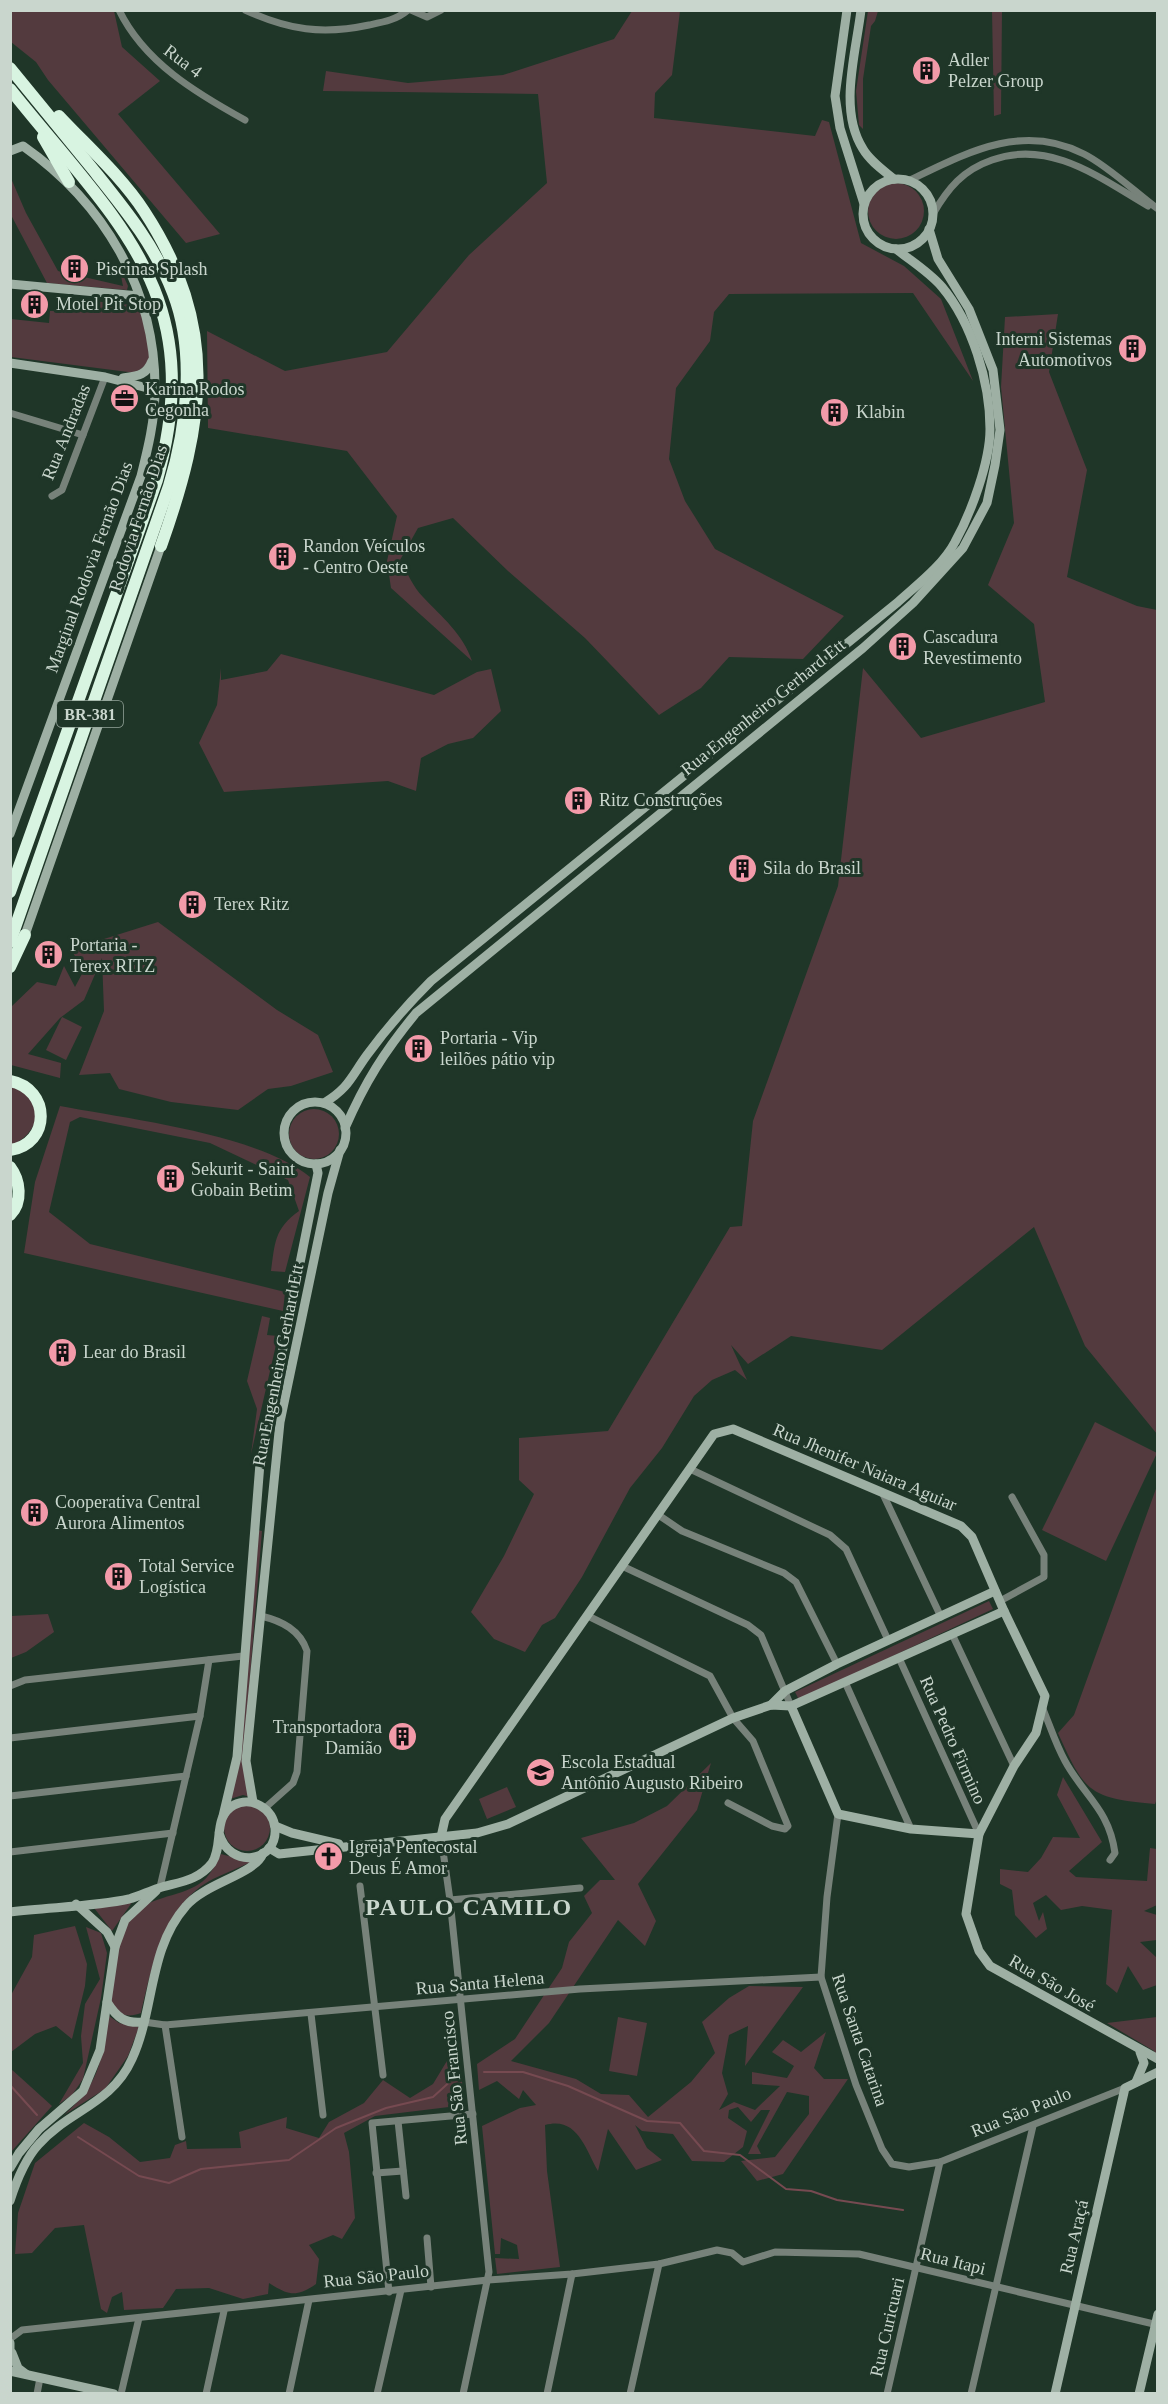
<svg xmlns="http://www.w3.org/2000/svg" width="1168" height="2404" viewBox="0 0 1168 2404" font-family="'Times New Roman',serif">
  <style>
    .green { fill: #533a3e }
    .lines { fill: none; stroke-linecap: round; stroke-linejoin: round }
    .stream { stroke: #764a51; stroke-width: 2 }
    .street { stroke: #77827a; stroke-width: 7 }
    .secondary { stroke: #9eb0a4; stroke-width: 9 }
    .highway { stroke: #d8f4e1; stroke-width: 12 }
    .labels { text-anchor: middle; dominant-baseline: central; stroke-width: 6; stroke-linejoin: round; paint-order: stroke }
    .shield { fill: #1f3628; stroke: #96a69c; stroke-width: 1.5 }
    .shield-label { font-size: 16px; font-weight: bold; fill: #c9d6cd }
    .poi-label { font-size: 18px; fill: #c9d6cd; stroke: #1f3628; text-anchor: start }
    .street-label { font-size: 18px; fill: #c9d6cd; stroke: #1f3628 }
    .district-label { font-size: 24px; font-weight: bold; letter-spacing: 1.5px; fill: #c9d6cd; stroke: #1f3628 }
  </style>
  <rect width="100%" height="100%" fill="#1f3628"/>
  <!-- green -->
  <g class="green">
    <path d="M11 10 114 11 122 47 160 81 118 114 220 234 186 243 48 80 36 62 11 42Z"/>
    <path d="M632 11H680L672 75 655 93 654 118 815 136 822 120 829 122 861 243 904 266 941 299 973 381 913 293 729 294 714 312 710 341 676 388 669 459 685 501 715 549 844 616 803 659 729 657 701 688 659 715 585 638 508 571 453 518 418 528 400 560C407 572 413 587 423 597 442 617 463 634 472 661L391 588 387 561 397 516 347 451 208 428 207 331 285 371 387 352 469 255 547 183 538 94 323 91 326 71 408 83 503 75 614 39Z"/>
    <path d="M868 11H878L875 21 871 26 863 79V129L859 125 856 91Z"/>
    <path d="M992 11H1002L1001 114 994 116Z"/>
    <path d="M10 176 26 213 58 271 123 286 119 266 128 286 127 290 47 283 11 215Z"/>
    <circle cx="896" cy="211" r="28"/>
    <path d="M63 298 142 306 152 360 136 373 11 357V319L49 323 50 311H55Z"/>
    <path d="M1058 314 1049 372 1087 470 1067 577 1137 606 1157 610V1434L1085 1346 1034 1227 882 1350 791 1336 748 1364 731 1345 747 1380 735 1370 712 1380 694 1396 662 1448 630 1488 582 1577 555 1618 542 1625 525 1652 494 1639 471 1612 504 1556 534 1494 519 1480V1438L608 1431 730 1227 742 1226 753 1121 838 886 863 668 921 738 1045 702 1034 624 988 585 1014 523 1001 387 1005 317Z"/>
    <path d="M281 654 434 695 477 672 491 669 501 711 473 738 448 744 421 758 416 791 388 781 224 792 199 743 217 705 221 668V680L267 671Z"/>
    <path d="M158 922 277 1010 318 1035 333 1072 291 1086 268 1089 238 1110 171 1102 119 1089 110 1073 79 1075 104 1011 102 958 84 1000 60 1018 28 1054 61 1063 60 1078 11 1065 12 1006 37 982 56 986 64 966 75 987 84 970 73 953 88 944Z"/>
    <path d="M62 1017 82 1027 66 1060 46 1050Z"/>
    <path d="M10 1085C47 1096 43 1132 10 1146Z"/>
    <path d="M60 1106C128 1119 258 1134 310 1177L285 1272 271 1271C275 1243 274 1229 299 1211L288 1180 210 1143 80 1117 70 1122 49 1212 90 1244 285 1292 283 1311 24 1253 35 1182Z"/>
    <circle cx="314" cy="1134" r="25"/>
    <path d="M262 1316 270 1318 267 1335 278 1336 251 1454 257 1409 247 1381Z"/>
    <path d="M1095 1422 1157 1453 1106 1561 1042 1530Z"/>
    <path d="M1157 1486 1158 1796 1155 1804C1089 1798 1085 1793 1058 1733L1074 1715Z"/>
    <path d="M257 1530 262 1531 243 1762 250 1797 243 1795 230 1799Z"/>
    <path d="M989 1601 993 1609 799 1700 795 1692Z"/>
    <path d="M48 1614 54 1632 26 1652 11 1658V1616Z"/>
    <path d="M711 1763 697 1810 638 1884 656 1921 645 1946 618 1920 549 2023 511 2061 576 2079 601 2094 629 2095 648 2117 691 2082 715 2053 702 2022 729 1998 749 1986 803 1987 745 2066 748 2026 729 2035 722 2073 728 2094 719 2110 734 2102 755 2110 780 2086 752 2084V2072L787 2078 794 2066 772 2052 783 2040 801 2052 826 2032 814 2068 824 2079H848L783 2174 757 2181 741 2161 775 2157 809 2114V2096L787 2092 757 2146 761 2154H748L770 2110H761L751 2122 738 2107 729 2110 728 2118 747 2131 743 2147 724 2162 692 2161 673 2134 642 2131 635 2125 647 2148 662 2160 636 2170 608 2129 598 2171C585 2148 577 2116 545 2125L547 2171 560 2267 497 2274 495 2258 519 2259 517 2245 501 2238 500 2254H495L482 2126 520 2108 536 2105 523 2090 519 2099 497 2081 479 2090 477 2064 515 2039 562 1968 569 1942 592 1913 584 1896 600 1880H615L581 1838 634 1823 667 1806Z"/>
    <path d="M1063 1777 1102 1842 1069 1871 1076 1877 1147 1881 1150 1848 1157 1849V1905L1144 1911 1157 1915V1940L1140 1942 1157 1958V1985L1143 1990 1128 1966 1117 1993 1106 1984 1112 1910 1082 1906 1061 1910 1046 1895 1033 1903 1039 1921 1043 1912 1047 1929 1036 1938 1015 1915 1012 1890 1000 1884V1869L1028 1872 1041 1858 1053 1837 1080 1838 1057 1795Z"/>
    <path d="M507 1787 516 1807 487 1819 479 1799Z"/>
    <circle cx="247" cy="1828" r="23"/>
    <path d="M221 1854 251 1862C239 1868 225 1873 213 1879 163 1905 153 1963 141 2013 128 2018 115 2016 111 2000 115 1973 116 1943 130 1919 145 1896 178 1898 199 1884 210 1877 215 1865 221 1854Z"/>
    <path d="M133 1901 112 1931 91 1904Z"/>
    <path d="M75 1926 87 1964 85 1986 72 2039 56 2026 35 2034 11 2052V1995L32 1957 34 1935Z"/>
    <path d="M86 1927 101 1933 107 1953 101 1998 83 2079 72 2095 59 2104 83 2063 81 2036 85 2004 100 1979Z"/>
    <path d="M109 2016 119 2023 139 2027 128 2056 105 2089 64 2115C101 2082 100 2063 109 2016Z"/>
    <path d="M618 2017 647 2023 637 2076 609 2071Z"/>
    <path d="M1157 2017V2063L1154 2051 1107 2023Z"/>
    <path d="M459 2041 463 2095 449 2107 375 2116 344 2133 349 2152 355 2218 342 2239 333 2235 309 2245 319 2259 316 2284C296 2298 288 2295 269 2283L268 2294 243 2299 209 2288 176 2289 163 2308 124 2310 122 2292 112 2297 107 2313 101 2309 84 2225 55 2228 32 2253 15 2254 18 2213 35 2163 84 2123 109 2137 140 2162 170 2158 175 2145 186 2141 187 2149 241 2148 239 2132 287 2117 286 2128 319 2138 329 2122 364 2103 383 2080 410 2098 433 2084Z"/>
    <path d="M10 2068 52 2106 11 2152H10Z"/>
  </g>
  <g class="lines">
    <!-- stream -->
    <g class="stream">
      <path d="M484 2072H523L568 2086 647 2121 680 2123 704 2151 740 2155 786 2189 811 2191 837 2200 903 2210"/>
      <path d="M10 2085 37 2115"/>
      <path d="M78 2137 139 2176 169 2183 201 2169 289 2160 336 2128 386 2108 433 2097 454 2078"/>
    </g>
    <!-- street -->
    <g class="street">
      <path d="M119 10C144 62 196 93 245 120"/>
      <path d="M245 10C289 30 322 35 369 25 384 22 396 20 408 10"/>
      <path d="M411 10 427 17 441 10"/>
      <path d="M910 180C966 153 1022 122 1084 154 1108 166 1135 192 1158 209"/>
      <path d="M933 214C948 188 963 170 992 160 1050 139 1100 178 1148 206"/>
      <path d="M10 413 83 435"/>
      <path d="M52 496 62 490 105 377"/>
      <path d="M690 1469 830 1535 846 1549 888 1640"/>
      <path d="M882 1492 941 1617"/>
      <path d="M657 1514 682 1531 784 1573 796 1582 837 1664"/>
      <path d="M622 1566 748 1625 761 1635 791 1706"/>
      <path d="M1000 1601 1044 1577V1555L1012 1497"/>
      <path d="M261 1616C282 1621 300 1630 307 1651L297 1772 293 1783 265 1808"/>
      <path d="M588 1616 710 1676 733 1718 753 1741 788 1826 785 1829 772 1826 728 1803"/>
      <path d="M952 1634 1014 1766"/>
      <path d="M899 1658 979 1834"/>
      <path d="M845 1682 911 1829"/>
      <path d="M10 1686 25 1680 43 1678 243 1656"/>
      <path d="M1043 1709C1050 1726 1056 1745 1065 1761 1084 1796 1109 1809 1115 1853L1110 1860"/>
      <path d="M10 1738 200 1716"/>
      <path d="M10 1796 186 1776"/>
      <path d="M838 1814 827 1897 821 1977 856 2085 882 2149 892 2164 909 2167 940 2162 1125 2088"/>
      <path d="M441 1837 450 1900 489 2272 463 2394"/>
      <path d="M10 1852 173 1833"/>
      <path d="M360 1886 383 2075"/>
      <path d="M160 1887 200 1716 209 1660"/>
      <path d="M450 1900 580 1888"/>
      <path d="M311 2014 323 2115"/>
      <path d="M144 2022 165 2025 580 1989 821 1977"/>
      <path d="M165 2025 182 2137"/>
      <path d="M398 2121 406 2196"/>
      <path d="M376 2173 403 2171"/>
      <path d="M427 2238 431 2287"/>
      <path d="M389 2292 372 2123 473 2114"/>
      <path d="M10 2339 22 2330 488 2280 572 2274 659 2264 717 2250 732 2253 743 2262 775 2252 859 2254 1158 2325"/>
      <path d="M37 2394 40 2378"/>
      <path d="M121 2394 139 2318"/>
      <path d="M206 2394 224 2311"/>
      <path d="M289 2394 309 2300"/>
      <path d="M377 2394 401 2290"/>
      <path d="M547 2394 572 2274"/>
      <path d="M630 2394 659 2264"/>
      <path d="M887 2394 940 2162"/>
      <path d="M971 2394 1033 2126"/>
    </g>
    <!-- secondary -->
    <g class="secondary">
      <path d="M847 10 835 96 840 128 864 204"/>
      <path d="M861 10C856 53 838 110 863 149 870 161 883 170 894 179"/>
      <path d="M10 151 23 146C104 203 156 290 155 390 155 420 148 448 141 476L10 834"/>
      <circle cx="898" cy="214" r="35"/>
      <path d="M10 284 139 296"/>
      <path d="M10 363 105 377 155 390"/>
      <path d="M123 378C137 376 146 376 152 361"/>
      <path d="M25 935 161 546"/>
      <circle cx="315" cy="1133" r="31"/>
      <path d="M324 1103C349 1088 351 1077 367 1055 386 1029 408 1004 431 981L898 602C918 584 943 565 955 542 971 513 990 462 990 429 990 382 972 323 942 287 929 272 911 261 896 249"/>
      <path d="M345 1128C365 1082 384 1052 416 1013L863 648 913 603 963 548 987 503 995 465 1000 430 993 370 969 309 938 259 929 229"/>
      <path d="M771 1705 785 1691 837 1664 995 1591"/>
      <path d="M253 1802 246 1761 280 1422 328 1193 340 1150"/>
      <path d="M223 1816 237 1757 260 1463 318 1173 316 1164"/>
      <path d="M275 1826 292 1833 339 1844"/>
      <path d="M979 1834 966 1914 979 1951 990 1966 1158 2059"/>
      <path d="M441 1837 445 1819 714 1434 733 1429 961 1526 972 1537 1004 1611 1045 1696 1036 1733 1014 1766 979 1834 911 1829 838 1814 791 1706"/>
      <path d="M269 1848 279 1854 477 1833 508 1824 733 1718 771 1705 791 1706 1004 1611"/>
      <path d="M76 1904 107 1932 115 1947"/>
      <path d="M10 1912C48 1907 93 1907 129 1899 140 1896 149 1891 159 1888 179 1882 198 1881 212 1863 224 1845 212 1817 234 1805 251 1796 273 1808 275 1828 278 1863 229 1870 219 1833"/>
      <path d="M107 2002C117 2018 125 2024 144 2022"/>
      <path d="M1136 2082 1144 2063 1140 2052"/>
      <path d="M10 2168 19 2153 39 2129 83 2091 100 2050 115 1947 125 1920 156 1891"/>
      <path d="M10 2201C16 2182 25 2159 39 2144 68 2111 112 2104 132 2059 155 2009 148 1949 186 1906 205 1883 256 1874 263 1853"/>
      <path d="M10 2343V2358"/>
      <path d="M12 2353 18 2368 26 2374"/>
      <path d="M10 2371 114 2394"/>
      <path d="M1055 2394 1125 2088 1158 2072"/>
      <path d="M1139 2394 1158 2314"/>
    </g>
    <!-- highway -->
    <g class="highway">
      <path d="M10 68C37 101 64 134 91 167 123 207 155 245 173 293 196 352 187 427 169 486L10 942"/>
      <path d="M10 89C116 222 209 293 157 480L10 892"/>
      <path d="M59 116C88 147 121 176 144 211 220 327 205 422 161 546"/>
      <path d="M43 137 69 182"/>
      <path d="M10 967 25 935"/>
      <path d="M10 1081C51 1089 51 1144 10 1150"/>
      <path d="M10 1167C20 1180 23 1202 10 1215"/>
    </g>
  </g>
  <!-- icons -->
  <defs>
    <symbol id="building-disc" viewBox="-11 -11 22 22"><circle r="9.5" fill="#f39aa9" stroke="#1f3628"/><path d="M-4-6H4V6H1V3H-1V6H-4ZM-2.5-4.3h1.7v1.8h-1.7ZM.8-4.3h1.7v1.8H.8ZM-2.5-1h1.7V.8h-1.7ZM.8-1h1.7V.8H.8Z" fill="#111"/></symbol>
    <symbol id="office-disc" viewBox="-11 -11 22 22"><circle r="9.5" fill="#f39aa9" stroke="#1f3628"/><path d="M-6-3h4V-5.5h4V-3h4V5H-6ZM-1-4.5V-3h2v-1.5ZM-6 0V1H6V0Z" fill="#111"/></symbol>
    <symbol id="school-disc" viewBox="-11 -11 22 22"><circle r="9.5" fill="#f39aa9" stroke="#1f3628"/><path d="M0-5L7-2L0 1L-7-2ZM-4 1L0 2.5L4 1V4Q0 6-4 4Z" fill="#111"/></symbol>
    <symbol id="church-disc" viewBox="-11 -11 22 22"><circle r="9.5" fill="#f39aa9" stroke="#1f3628"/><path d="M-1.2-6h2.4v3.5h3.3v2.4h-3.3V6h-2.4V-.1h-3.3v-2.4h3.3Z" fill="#111"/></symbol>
  </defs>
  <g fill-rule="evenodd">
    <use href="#building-disc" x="910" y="54" width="33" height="33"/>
    <use href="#building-disc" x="58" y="252" width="33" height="33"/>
    <use href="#building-disc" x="18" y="288" width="33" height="33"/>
    <use href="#building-disc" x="1116" y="332" width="33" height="33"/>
    <use href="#office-disc" x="108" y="382" width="33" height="33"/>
    <use href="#building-disc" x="818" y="396" width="33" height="33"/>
    <use href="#building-disc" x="266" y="540" width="33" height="33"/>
    <use href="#building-disc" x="886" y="630" width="33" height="33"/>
    <use href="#building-disc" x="562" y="784" width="33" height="33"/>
    <use href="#building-disc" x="726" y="852" width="33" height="33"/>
    <use href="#building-disc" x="176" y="888" width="33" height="33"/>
    <use href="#building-disc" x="32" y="938" width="33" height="33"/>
    <use href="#building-disc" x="402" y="1032" width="33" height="33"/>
    <use href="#building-disc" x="154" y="1162" width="33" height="33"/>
    <use href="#building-disc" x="46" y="1336" width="33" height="33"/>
    <use href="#building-disc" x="18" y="1496" width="33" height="33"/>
    <use href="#building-disc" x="102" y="1560" width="33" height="33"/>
    <use href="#building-disc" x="386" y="1720" width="33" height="33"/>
    <use href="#school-disc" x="524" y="1756" width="33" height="33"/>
    <use href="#church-disc" x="312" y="1840" width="33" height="33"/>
  </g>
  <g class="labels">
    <!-- shield labels -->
    <rect class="shield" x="57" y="701" width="66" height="26" rx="4.5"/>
    <g class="shield-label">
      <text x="90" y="714">BR-381</text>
    </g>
    <!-- poi labels -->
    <g class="poi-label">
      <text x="948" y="60">Adler<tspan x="948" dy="21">Pelzer Group</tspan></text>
      <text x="96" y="269">Piscinas Splash</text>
      <text x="56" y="304">Motel Pit Stop</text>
      <text x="1112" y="339" text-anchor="end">Interni Sistemas<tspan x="1112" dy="21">Automotivos</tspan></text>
      <text x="145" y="389">Karina Rodos<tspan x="145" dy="21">Cegonha</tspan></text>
      <text x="856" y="412">Klabin</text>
      <text x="303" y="546">Randon Veículos<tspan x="303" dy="21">- Centro Oeste</tspan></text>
      <text x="923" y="637">Cascadura<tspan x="923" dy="21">Revestimento</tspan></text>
      <text x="599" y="800">Ritz Construções</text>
      <text x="763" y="868">Sila do Brasil</text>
      <text x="214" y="904">Terex Ritz</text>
      <text x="70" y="945">Portaria -<tspan x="70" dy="21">Terex RITZ</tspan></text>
      <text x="440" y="1038">Portaria - Vip<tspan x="440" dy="21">leilões pátio vip</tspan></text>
      <text x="191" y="1169">Sekurit - Saint<tspan x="191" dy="21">Gobain Betim</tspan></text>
      <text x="83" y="1352">Lear do Brasil</text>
      <text x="55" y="1502">Cooperativa Central<tspan x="55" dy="21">Aurora Alimentos</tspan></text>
      <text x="139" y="1566">Total Service<tspan x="139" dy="21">Logística</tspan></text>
      <text x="382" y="1727" text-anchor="end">Transportadora<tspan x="382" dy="21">Damião</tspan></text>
      <text x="561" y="1762">Escola Estadual<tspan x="561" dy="21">Antônio Augusto Ribeiro</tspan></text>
      <text x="349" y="1847">Igreja Pentecostal<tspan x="349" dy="21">Deus É Amor</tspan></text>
    </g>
    <!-- street labels -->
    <g class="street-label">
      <text transform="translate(183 61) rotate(37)">Rua 4</text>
      <text transform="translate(66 432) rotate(-68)">Rua Andradas</text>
      <text transform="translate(138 518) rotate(-72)">Rodovia Fernão Dias</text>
      <text transform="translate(89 567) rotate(-70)">Marginal Rodovia Fernão Dias</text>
      <text transform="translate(763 707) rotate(-39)">Rua Engenheiro Gerhard Ett</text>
      <text transform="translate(278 1365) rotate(-79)">Rua Engenheiro Gerhard Ett</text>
      <text transform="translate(865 1467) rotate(23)">Rua Jhenifer Naiara Aguiar</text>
      <text transform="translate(953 1740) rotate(66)">Rua Pedro Firmino</text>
      <text transform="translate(480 1983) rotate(-5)">Rua Santa Helena</text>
      <text transform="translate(1052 1983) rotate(30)">Rua São José</text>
      <text transform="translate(860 2040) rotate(71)">Rua Santa Catarina</text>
      <text transform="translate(454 2078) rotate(-96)">Rua São Francisco</text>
      <text transform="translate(1021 2112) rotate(-22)">Rua São Paulo</text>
      <text transform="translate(1074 2237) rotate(-77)">Rua Araçá</text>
      <text transform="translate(953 2261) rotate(14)">Rua Itapi</text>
      <text transform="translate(376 2276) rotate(-6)">Rua São Paulo</text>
      <text transform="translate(887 2327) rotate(-77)">Rua Curicuari</text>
    </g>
    <!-- district labels -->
    <g class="district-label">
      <text x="469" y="1907">PAULO CAMILO</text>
    </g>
  </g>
  <!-- border -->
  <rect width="1168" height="2404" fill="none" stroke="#c9d6cd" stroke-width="24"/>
</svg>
